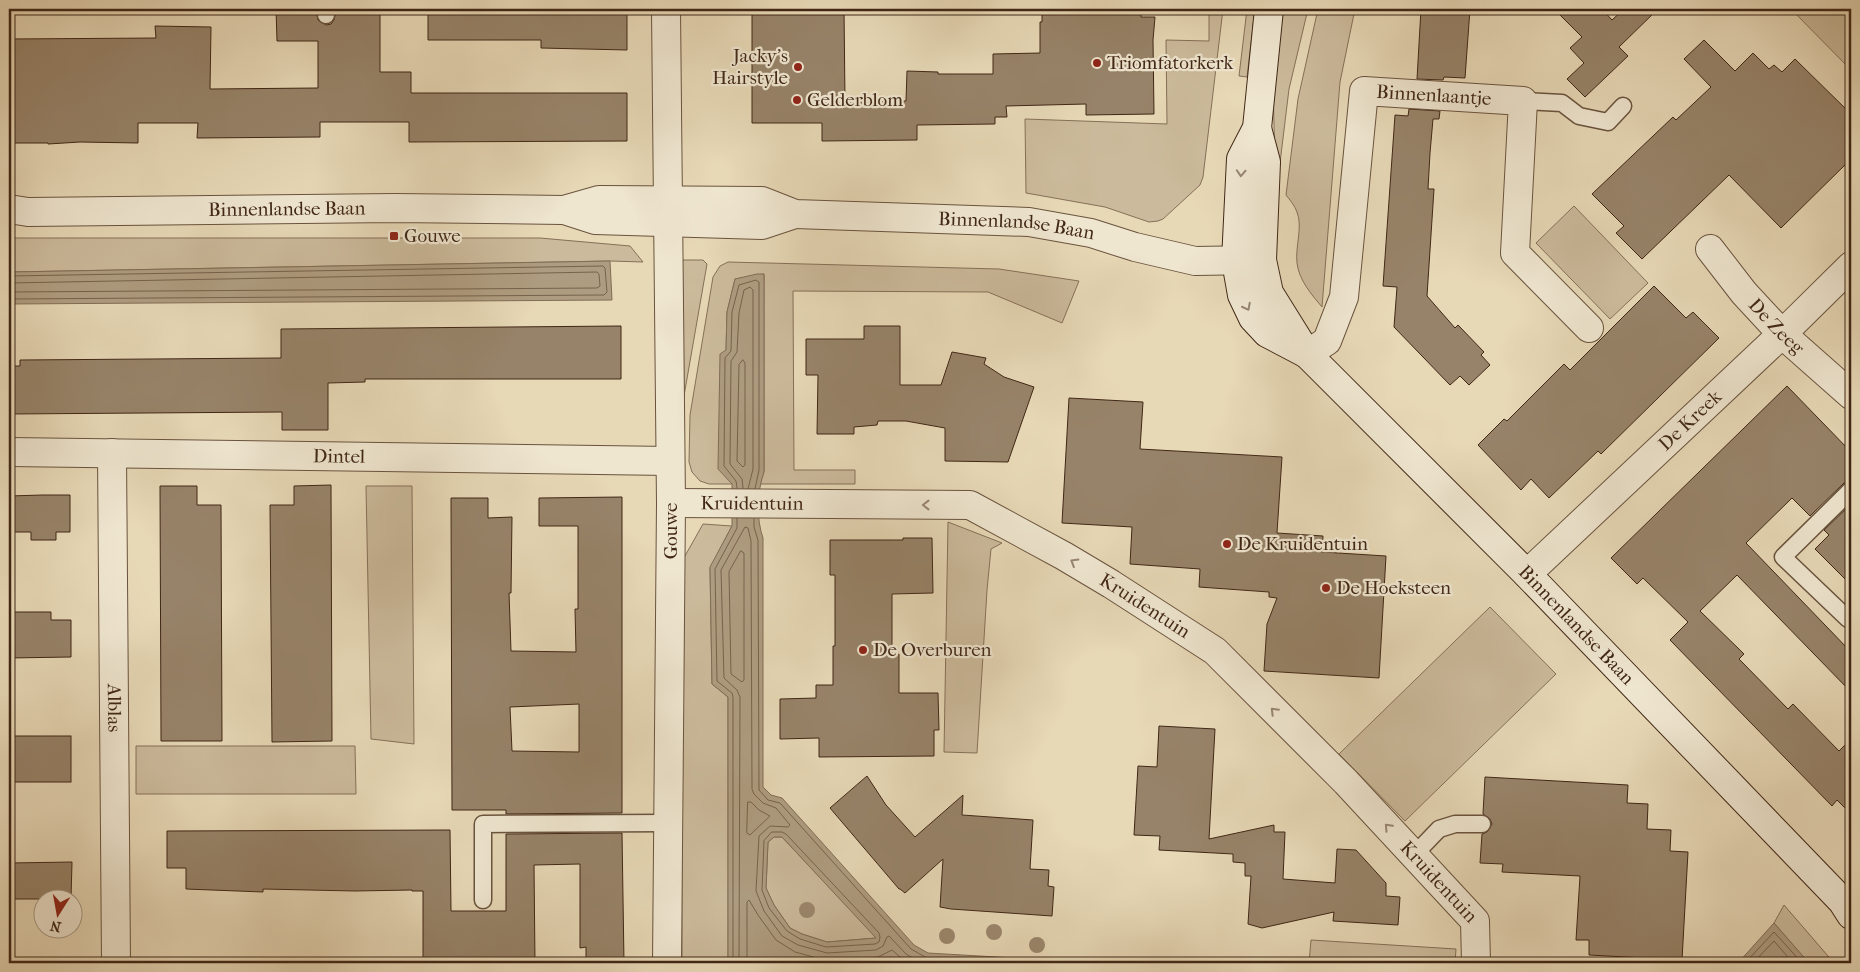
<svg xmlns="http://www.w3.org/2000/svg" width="1860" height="972" viewBox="0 0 1860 972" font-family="'IM FELL French Canon',serif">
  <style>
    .green { fill: #cbba9b; stroke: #867058 }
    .water { fill: #ae9c80; stroke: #826d56; fill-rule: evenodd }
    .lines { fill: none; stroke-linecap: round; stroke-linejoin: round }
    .shore { stroke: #77624b; stroke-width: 1 }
    .building { fill: #978369; stroke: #402716; fill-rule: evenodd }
    .lane-casing { stroke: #6a533e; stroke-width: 19 }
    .street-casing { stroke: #6a533e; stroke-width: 30 }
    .secondary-casing { stroke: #402716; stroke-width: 30 }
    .lane { stroke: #efe6d0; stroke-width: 16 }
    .street { stroke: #efe6d0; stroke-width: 28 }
    .secondary { stroke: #efe6d0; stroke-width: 28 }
    .tree { fill: #9b876d }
    .oneway { stroke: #988673 }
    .poi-dot { fill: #8f2418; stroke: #efe6d0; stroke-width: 2 }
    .labels { text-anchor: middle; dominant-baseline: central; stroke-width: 4.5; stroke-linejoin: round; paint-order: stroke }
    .poi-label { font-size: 19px; fill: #402716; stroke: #efe6d0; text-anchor: start }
    .street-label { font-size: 19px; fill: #402716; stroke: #efe6d0 }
  </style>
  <rect width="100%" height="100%" fill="#e7d8b6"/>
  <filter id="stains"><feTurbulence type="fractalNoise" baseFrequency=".004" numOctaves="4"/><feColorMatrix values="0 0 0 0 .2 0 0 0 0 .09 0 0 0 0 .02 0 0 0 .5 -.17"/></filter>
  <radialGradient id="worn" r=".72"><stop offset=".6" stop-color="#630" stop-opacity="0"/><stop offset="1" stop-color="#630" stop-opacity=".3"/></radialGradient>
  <!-- green -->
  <g class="green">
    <path d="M1209 9H1223L1203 177 1200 185 1163 219 1158 221 1149 222 1105 207 1026 193 1025 119 1167 124 1166 40 1209 41Z"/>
    <path d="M1247 9H1255L1247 77 1239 76Z"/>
    <path d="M1282 9H1308L1289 89 1279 171 1275 164 1273 86Z"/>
    <path d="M1318 9H1355L1340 82 1322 307C1311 294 1299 280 1297 263 1295 247 1303 227 1297 212 1295 206 1290 200 1286 195L1298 99Z"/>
    <path d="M1791 9H1851V70Z"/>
    <path d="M1574 206 1648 283 1610 319 1536 243Z"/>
    <path d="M9 238H540L630 246 643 262 610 261 9 272Z"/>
    <path d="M683 260H703L707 264 681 413 680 270Z"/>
    <path d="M728 262 999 269 1079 281 1062 323 988 292 793 291 794 470H855V484H760L764 471V274L735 279 727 312 726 350 732 484H709L700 481 692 472 689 462 690 415 713 277 720 266Z"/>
    <path d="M366 486H412L414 744 371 739Z"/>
    <path d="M948 522 1002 543 991 549 987 590 977 753 944 752Z"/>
    <path d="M703 524 732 526 710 568 712 684 728 697V963H682L681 563Z"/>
    <path d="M1490 607 1556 674 1405 821 1339 754Z"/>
    <path d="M136 746H355L356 794H136Z"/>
    <path d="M774 837H782L877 938 827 942 802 934 790 928 774 905 766 888 768 842Z"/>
    <path d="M1784 905 1834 963H1809L1804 958 1774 923Z"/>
    <path d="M1311 940 1456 949 1455 963H1309Z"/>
  </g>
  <!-- water -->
  <g class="water">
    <path d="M610 261 612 300 9 304V272Z"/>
    <path d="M757 274H764V472C757 492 756 518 763 538V787L771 795 782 798 914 945 928 953 1099 963H728V697L712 684 710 567 732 526V484L718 469 720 354 726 350 727 312 735 279ZM774 837H782L876 938 827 942 802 934 790 928 774 905 766 888 768 842Z"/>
    <path d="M1774 923 1809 963H1738Z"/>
  </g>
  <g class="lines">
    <!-- shore -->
    <g class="shore">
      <path d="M9 276 603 266 605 268 607 292 604 295 9 299"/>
      <path d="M9 283 597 272 599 274 600 286 597 288 9 292"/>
      <path d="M743 360 745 363V465L743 467 737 461 739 365Z"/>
      <path d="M737 488 736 481 724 466 725 358 731 351 732 312 739 285 756 280 759 282V470L755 489"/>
      <path d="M743 488 742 479 730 464 731 361 737 352 739 313 744 290 750 287 753 290V469L748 489"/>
      <path d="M754 519V527L758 540 759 790 768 800 780 803 911 949 927 958 1012 963"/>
      <path d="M741 551 744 553V680L742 682 731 674 729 572Z"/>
      <path d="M748 802H751L759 810 770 816 750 835 747 833Z"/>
      <path d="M772 832H782L786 834 879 933 880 937 879 942 875 944 826 947 800 939 787 931 769 908 762 890 764 841Z"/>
      <path d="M733 963V697L732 693 717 681 715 569 737 528V518"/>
      <path d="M739 963 740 697 737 690 724 678 721 570 745 527 748 528 751 541 752 789 754 794 763 803 776 808 790 825 788 827 770 826 759 836 756 891 764 911 782 936 798 945 827 953 876 950 883 946 887 937 889 936 906 954 922 963"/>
      <path d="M747 963V902L749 900 758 915 776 940 795 952 828 961 878 957 892 950 907 963"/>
      <path d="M1745 963 1774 932 1802 963"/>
      <path d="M1753 963 1774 941 1793 963"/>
    </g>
  </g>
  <!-- building -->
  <g class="building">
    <path d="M276 9H316L318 20 326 25 331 24 334 20 336 9H380V72H411V93H627V141L409 142V122H320V137L197 138 198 123H138V143L80 142 48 144V143H9V39L156 38 155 26 211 27 210 89 318 88V41H277Z"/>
    <path d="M428 9H627V50L541 48V40H428Z"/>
    <path d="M752 9H844L845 102H869L906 101 907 71 938 72V74H993V54L1040 53V22H1042V9H1141V17H1155L1153 40 1154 114 1086 115V104L1006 106 1007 117H995V124L917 125V140L822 141V123H752Z"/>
    <path d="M1421 9H1470L1465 78 1444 77 1443 80 1417 79Z"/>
    <path d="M1554 9H1602L1612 20 1624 9H1658L1619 47 1628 56 1585 97 1567 79 1584 63 1570 48 1582 37Z"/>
    <path d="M1704 40 1735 71 1753 53 1769 69 1774 65 1782 72 1795 59 1851 114V159L1781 228 1729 175 1642 259 1616 233 1624 226 1592 194 1673 117 1676 120 1711 87 1684 59Z"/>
    <path d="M1409 109 1440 111 1439 119H1433L1430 153 1428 189H1434L1427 296 1455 328 1458 325 1484 352 1481 355 1490 365 1469 385 1460 376 1450 385 1394 327 1397 287 1383 286 1395 115 1408 116Z"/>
    <path d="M1654 286 1686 318 1693 312 1719 338 1601 454 1598 451 1549 498 1531 479 1521 490 1478 445 1504 419 1507 421 1564 364 1570 370Z"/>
    <path d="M621 326V379H365V382L328 383V430H282V412L9 414V366H20V360L281 358V329Z"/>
    <path d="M864 326H900V385H941L952 352 986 358 984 364 1004 377 1034 387 1008 462 945 461V428L906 421H878L877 425 854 427V434H817L818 375H806V339H864Z"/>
    <path d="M1787 386 1851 452V480L1844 483 1810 516 1792 498 1746 543 1851 652V692L1737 575 1700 611 1744 654 1739 659 1788 709 1793 704 1839 751 1851 739V814L1837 800 1832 806 1670 640 1688 622 1643 578 1637 584 1611 558Z"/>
    <path d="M1069 398 1143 402 1140 449 1282 457 1277 533 1323 536 1322 552 1386 556 1379 678 1264 671 1267 624 1277 598 1269 597V592L1199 587 1200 569 1130 564 1132 527 1062 523Z"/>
    <path d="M331 485 332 741 272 742 270 505H294V486Z"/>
    <path d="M160 486H197V505H221L222 741H161Z"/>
    <path d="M42 495H70V532H56V540H31V532H9V496Z"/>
    <path d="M622 497V813L506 814V810H452L451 498H488V518L512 517 511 593H509L511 651 576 652 575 609H578V526H539V498ZM579 704V752L512 751 510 707Z"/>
    <path d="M1851 504V585L1815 549 1829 535 1824 530Z"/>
    <path d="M903 538H932L933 593 892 594V654H899V693H938L939 730H934V756L819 757V738L780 739V699L816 698V685H833V646H835V575H830V540H903Z"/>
    <path d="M9 612H51V620H71V657L9 658Z"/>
    <path d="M1159 726 1215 729 1209 839 1274 825V832H1285L1283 879 1335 883 1337 849 1356 850 1386 883V896L1400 897 1398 925 1333 921 1334 912 1262 928 1248 924 1251 876H1245V863L1233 862V854L1159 850 1160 836 1134 835 1138 766 1157 767Z"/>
    <rect x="9" y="736" width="62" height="46"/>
    <path d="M867 776 886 805 915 837 963 795 962 815 1033 820 1030 869 1049 870 1048 886 1054 887 1052 916 951 909 940 907 943 859 905 893 900 889H899L830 808Z"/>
    <path d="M1485 777 1628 785 1627 803 1648 804 1647 829 1671 830 1670 851 1688 852 1682 960 1589 955V940H1576L1580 876 1502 872 1503 864 1480 863 1482 834 1487 832 1492 824 1490 819 1483 814Z"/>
    <path d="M450 830 451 911H506V834L622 833 624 963H586V947L580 948V864L534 865 535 963H423V891H412V890L355 891 263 889V892L186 889V868H167V831Z"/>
    <path d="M72 862 71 899H9V863Z"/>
  </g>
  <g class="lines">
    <defs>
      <g id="lane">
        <path d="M326 9V15"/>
        <path d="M1523 101 1562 103 1579 116 1608 122 1623 106"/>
        <path d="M1848 619 1783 557 1851 490"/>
        <path d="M1414 855 1439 829 1455 824H1482"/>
        <path d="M483 900V824L669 823"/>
      </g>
      <g id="street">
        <path d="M666 9 671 503 667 963"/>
        <path id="s1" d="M9 209 28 212 395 208 564 210 599 200 762 201 795 214 1029 222 1091 233 1135 247 1195 261 1258 260"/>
        <path d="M564 210 595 220 762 225 795 214"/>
        <path id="s2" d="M1710 249 1744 293 1782 334 1851 395"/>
        <path id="s3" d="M1307 354 1327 341 1344 297 1364 91 1523 101 1515 253 1589 328"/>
        <path id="s4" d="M9 452 670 461"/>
        <path id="s5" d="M112 453 116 963"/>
        <path id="s6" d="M671 503 970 505 1064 556 1111 584 1215 651 1346 782 1475 921 1476 963"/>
        <path id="s7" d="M1527 574 1782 334 1851 266"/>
      </g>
      <g id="secondary">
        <path d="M1269 9 1257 128 1241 159 1236 261 1242 295 1253 318 1267 333 1307 354"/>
        <path id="s8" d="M1257 128 1266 162 1262 260 1269 293 1307 354 1527 574 1842 901 1851 915"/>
      </g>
    </defs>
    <!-- lane casing -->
    <use href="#lane" class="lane-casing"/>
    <!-- street casing -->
    <use href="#street" class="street-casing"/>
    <!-- secondary casing -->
    <use href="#secondary" class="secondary-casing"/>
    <!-- lane -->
    <use href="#lane" class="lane"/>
    <!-- street -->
    <use href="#street" class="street"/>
    <!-- secondary -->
    <use href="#secondary" class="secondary"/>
  </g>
  <!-- trees -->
  <g class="tree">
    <circle cx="807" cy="910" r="8"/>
    <circle cx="994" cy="932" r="8"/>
    <circle cx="947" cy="936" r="8"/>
    <circle cx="1037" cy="945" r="8"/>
  </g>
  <!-- one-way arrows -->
  <defs><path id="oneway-chevron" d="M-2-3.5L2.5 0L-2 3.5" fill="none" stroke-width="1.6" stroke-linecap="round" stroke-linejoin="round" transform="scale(1.25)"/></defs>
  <g class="oneway">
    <use href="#oneway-chevron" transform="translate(1241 173) rotate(93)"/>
    <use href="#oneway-chevron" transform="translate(1247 307) rotate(63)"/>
    <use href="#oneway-chevron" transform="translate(926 505) rotate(-180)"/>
    <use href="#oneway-chevron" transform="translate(1074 562) rotate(-149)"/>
    <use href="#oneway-chevron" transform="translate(1274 711) rotate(-135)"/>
    <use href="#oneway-chevron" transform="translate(1388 827) rotate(-133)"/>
  </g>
  <!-- markers -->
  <g class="poi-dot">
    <circle cx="1097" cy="63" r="5"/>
    <circle cx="798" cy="67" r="5"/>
    <circle cx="797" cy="100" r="5"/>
    <rect x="389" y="231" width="10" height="10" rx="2.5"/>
    <circle cx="1227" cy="544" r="5"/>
    <circle cx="1326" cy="588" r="5"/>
    <circle cx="863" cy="650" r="5"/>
  </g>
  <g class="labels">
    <!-- poi labels -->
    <g class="poi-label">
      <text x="788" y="56" text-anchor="end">Jacky's<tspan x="788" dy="22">Hairstyle</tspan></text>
      <text x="1107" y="63">Triomfatorkerk</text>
      <text x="807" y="100">Gelderblom</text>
      <text x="404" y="236">Gouwe</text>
      <text x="1237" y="544">De Kruidentuin</text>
      <text x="1336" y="588">De Hoeksteen</text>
      <text x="873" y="650">De Overburen</text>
    </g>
    <!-- street labels -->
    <g class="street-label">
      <text stroke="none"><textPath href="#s3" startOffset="348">Binnenlaantje</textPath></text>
      <text stroke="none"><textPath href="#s1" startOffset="278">Binnenlandse Baan</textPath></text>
      <text stroke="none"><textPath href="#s1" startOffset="1012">Binnenlandse Baan</textPath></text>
      <text stroke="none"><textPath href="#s2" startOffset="102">De Zeeg</textPath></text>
      <text stroke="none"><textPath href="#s7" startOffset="224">De Kreek</textPath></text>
      <text stroke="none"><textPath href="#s4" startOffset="330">Dintel</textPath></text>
      <text stroke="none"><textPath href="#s6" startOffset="81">Kruidentuin</textPath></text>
      <text transform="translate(671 531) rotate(-90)">Gouwe</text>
      <text stroke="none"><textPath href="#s6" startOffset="501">Kruidentuin</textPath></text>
      <text stroke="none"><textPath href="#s8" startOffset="621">Binnenlandse Baan</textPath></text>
      <text stroke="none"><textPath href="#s5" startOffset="255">Alblas</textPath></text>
      <text stroke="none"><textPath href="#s6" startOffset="906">Kruidentuin</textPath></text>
    </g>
  </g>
  <!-- margin -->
  <rect width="1860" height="972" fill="none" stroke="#e7d8b6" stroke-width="30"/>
  <rect x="10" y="10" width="1840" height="952" fill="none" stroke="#402716" stroke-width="2.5"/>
  <rect x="15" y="15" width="1830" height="942" fill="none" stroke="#402716"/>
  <!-- north arrow -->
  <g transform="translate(58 914) rotate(191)"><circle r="24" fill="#efe6d0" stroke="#a99a86"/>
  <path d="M0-4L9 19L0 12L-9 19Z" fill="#8f2418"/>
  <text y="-8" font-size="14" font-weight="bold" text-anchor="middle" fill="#402716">N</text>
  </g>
  <rect width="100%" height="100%" filter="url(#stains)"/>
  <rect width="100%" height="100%" fill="url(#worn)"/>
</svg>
